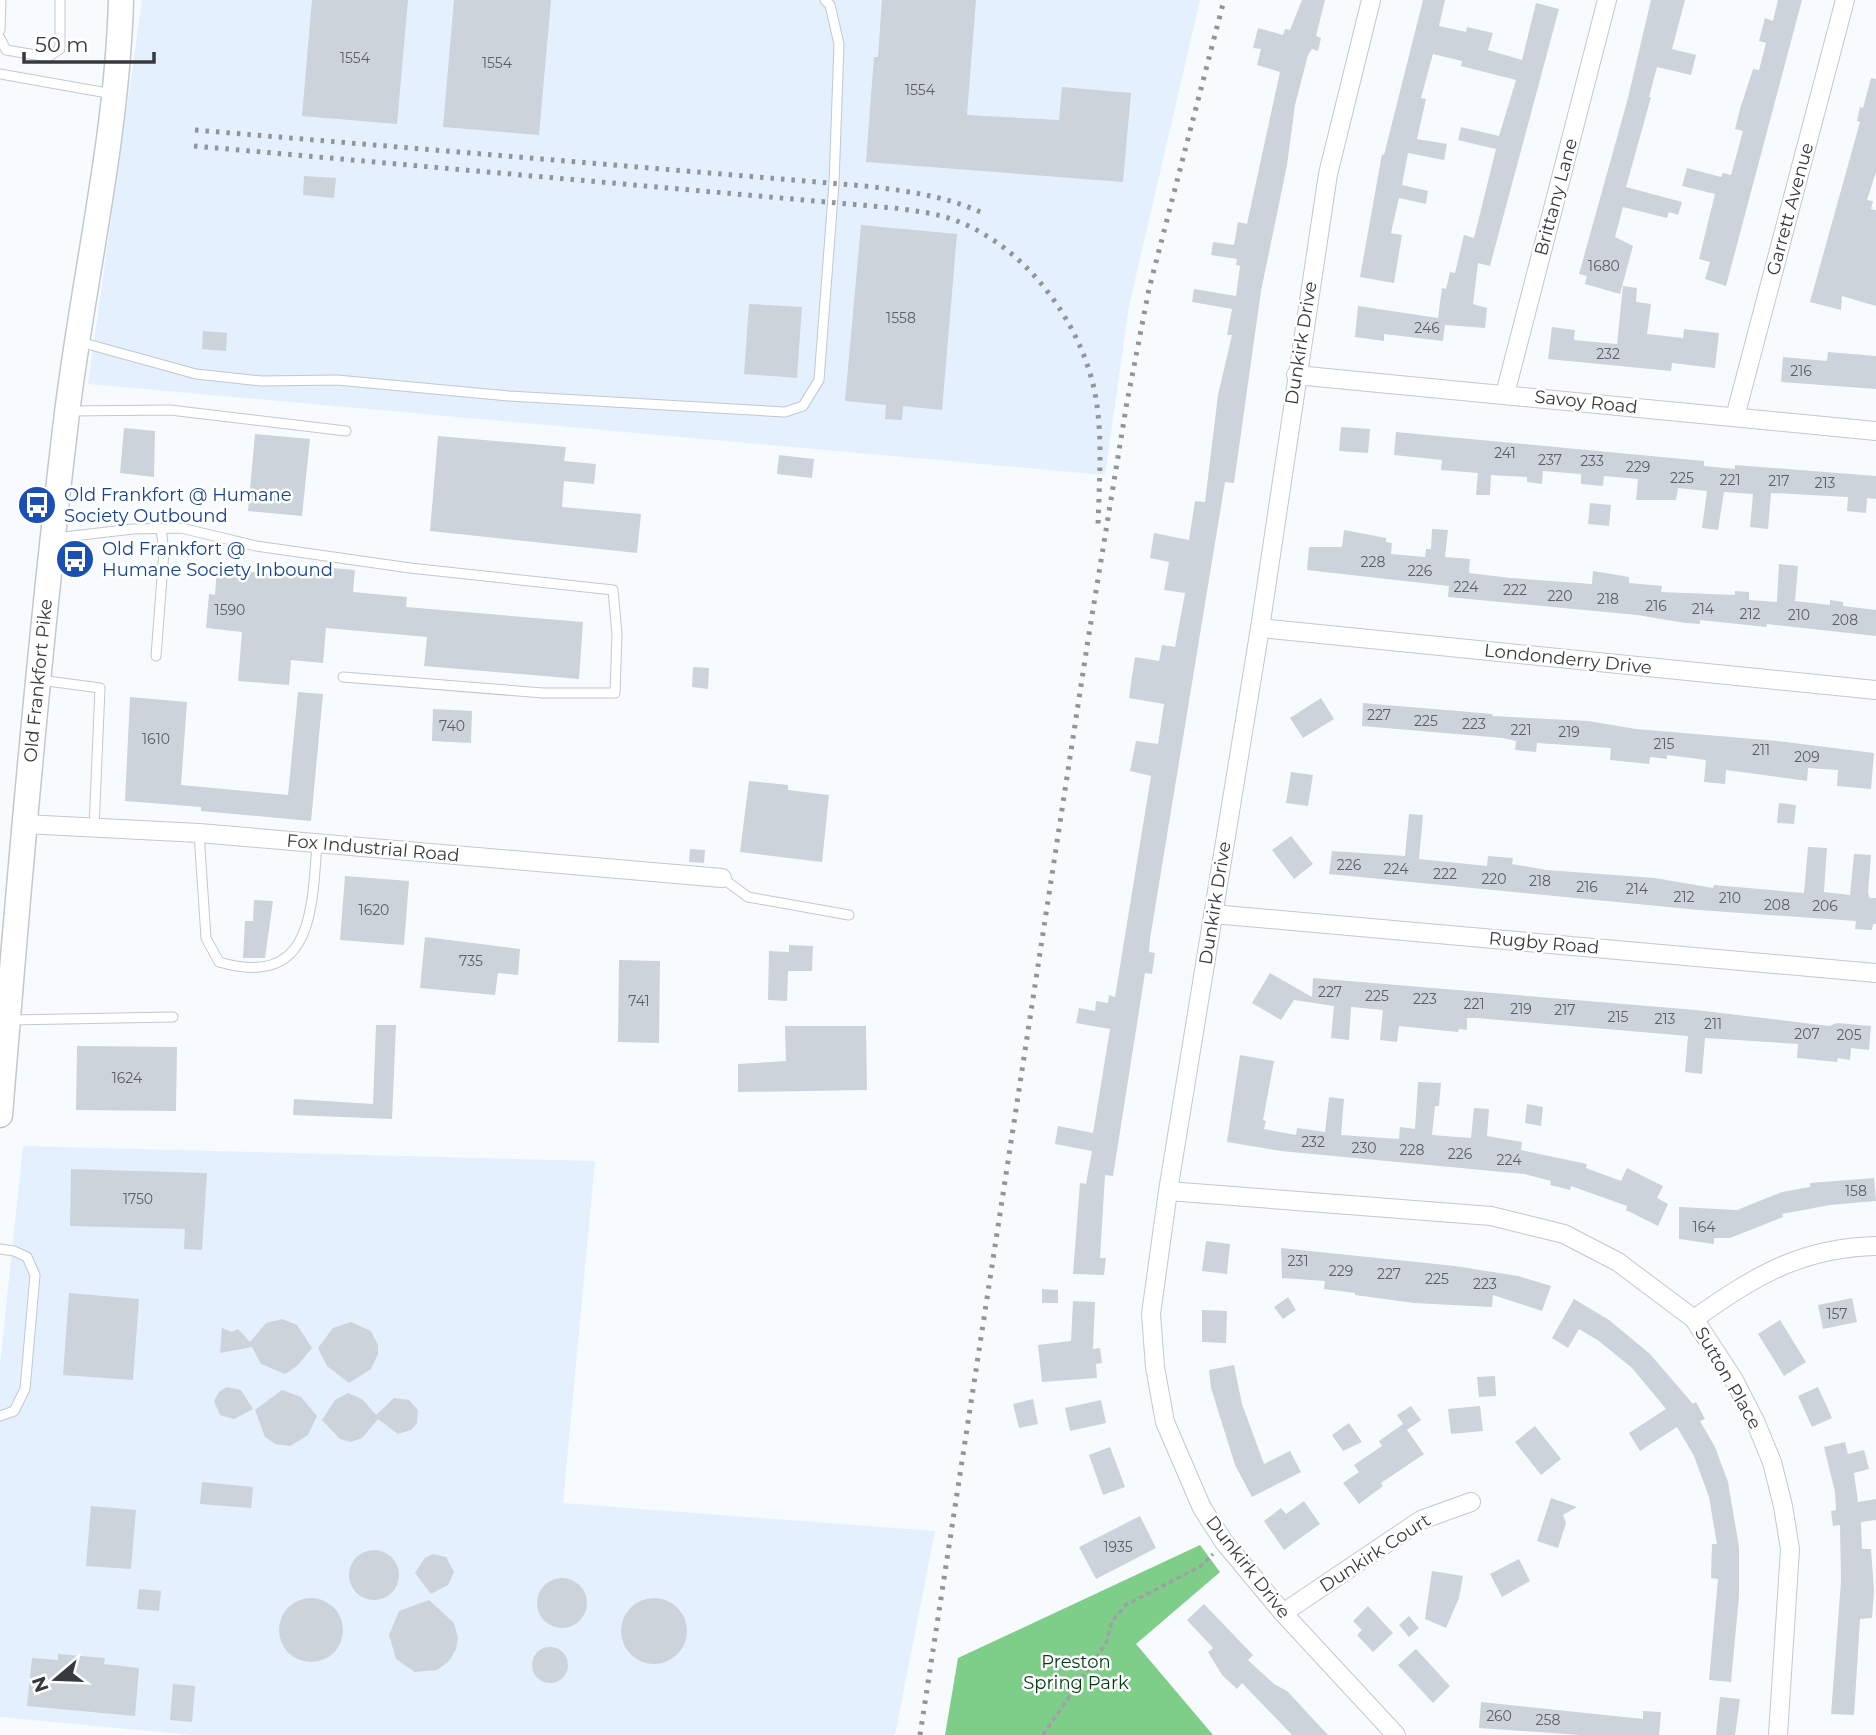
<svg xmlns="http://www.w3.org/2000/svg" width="1876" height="1735" viewBox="0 0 1876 1735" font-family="Montserrat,sans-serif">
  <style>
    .built { fill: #e4f0fe }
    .forest { fill: #7ecd89 }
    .building { fill: #cdd3da }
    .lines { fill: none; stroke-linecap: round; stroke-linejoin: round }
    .lane-casing { stroke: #c1c8cf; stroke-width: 11 }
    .street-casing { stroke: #c1c8cf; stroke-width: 20 }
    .secondary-casing { stroke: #c1c8cf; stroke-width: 27 }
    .path { stroke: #9ea1a4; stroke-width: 3.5; stroke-dasharray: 5 3.5; stroke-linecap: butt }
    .lane { stroke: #fff; stroke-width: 9 }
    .street { stroke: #fff; stroke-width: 18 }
    .secondary { stroke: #fff; stroke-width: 24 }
    .rail { stroke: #929598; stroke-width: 5; stroke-dasharray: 3.5 7; stroke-linecap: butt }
    .labels { text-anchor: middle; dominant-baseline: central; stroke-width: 5; stroke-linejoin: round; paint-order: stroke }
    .number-label { font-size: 14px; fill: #5c6064 }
    .street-label { font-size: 18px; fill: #373a3d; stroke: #fff }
    .transit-label { font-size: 18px; fill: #164399; stroke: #fff; text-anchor: start }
    .park-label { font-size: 18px; fill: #003d12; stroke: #fff }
  </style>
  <rect width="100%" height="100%" fill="#f8fbfe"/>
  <!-- built -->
  <g class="built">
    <path d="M142 0H1200L1129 306 1105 475 88 384Z"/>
    <path d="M23 1146 595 1161 563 1503 935 1531 895 1735H191L0 1717V1364Z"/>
  </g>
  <!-- forest -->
  <path class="forest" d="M1200 1545 1220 1572 1136 1644 1213 1735H945L958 1658Z"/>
  <!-- building -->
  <g class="building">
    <path d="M312 0H408L397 124 302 116Z"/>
    <path d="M454 0H551L539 135 443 127Z"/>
    <path d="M882 0H976L967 115 1059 120 1062 87 1131 93 1123 182 866 162 874 57H878Z"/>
    <path d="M1302 0H1325L1316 36 1321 38 1318 51 1312 49 1308 55 1295 105 1287 165 1261 291 1234 483 1225 482 1150 939 1149 952 1155 953 1152 974 1145 973 1113 1176 1105 1175 1100 1258H1106L1104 1275 1073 1274 1080 1183 1086 1184 1092 1151 1055 1144 1058 1126 1093 1133 1110 1029 1076 1023 1079 1008 1095 1011 1096 1001 1108 1003 1109 995 1115 997 1151 776 1130 771 1136 741 1158 744 1164 704 1129 698 1132 676 1135 657 1159 661 1162 645 1175 647 1185 593 1164 590 1169 562 1150 558 1154 533 1189 540 1195 501 1205 502 1218 395 1232 335H1227L1232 309 1192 302 1194 289 1236 296 1240 266 1236 265 1237 259 1211 255 1213 242 1234 245 1238 222 1247 224 1280 72 1257 65 1261 49 1253 48 1258 28 1283 35 1285 29 1290 30Z"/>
    <path d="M1423 0H1445L1439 26 1466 32 1467 27 1493 33 1488 50 1522 60 1536 3 1559 9 1490 266 1478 263 1473 304 1487 308 1485 328 1445 325 1443 341 1384 334V341L1355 337 1358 306 1438 318 1442 288 1446 289 1450 272 1455 273 1464 235 1474 238 1496 149 1458 140 1461 127 1499 136 1516 80 1461 66 1462 61 1433 54 1421 98 1426 99 1417 139 1447 144 1444 160 1408 153 1402 185 1428 191 1426 204 1399 198 1391 233 1402 235 1394 283 1360 277 1382 154 1384 155Z"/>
    <path d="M1651 0H1685L1672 49 1696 55 1691 75 1657 67 1649 97H1651L1626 187 1682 202 1678 215 1669 212 1667 218 1623 207 1615 237 1633 246 1620 294 1585 284 1587 276 1579 274 1628 98Z"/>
    <path d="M1778 0H1802L1726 286 1705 279 1710 262 1699 259 1715 194 1682 186 1687 168 1721 177 1723 173 1731 175 1743 131 1735 129 1740 109 1753 69 1759 70 1766 43 1759 41 1765 18 1773 21Z"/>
    <path d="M1871 78 1876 79V172L1867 200 1873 201 1871 209 1876 210V306L1842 296 1841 310 1810 302 1860 122 1857 121 1860 107 1863 108Z"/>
    <path d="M304 176 336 178 334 198 303 195Z"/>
    <path d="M861 225 957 234 942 410 903 406 902 420 885 419 886 405 845 401Z"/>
    <path d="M1623 286 1637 288 1636 302 1651 304 1647 334 1683 338 1684 329 1719 333 1715 368 1672 363 1671 371 1548 359 1552 327 1575 330 1574 340 1617 344Z"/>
    <path d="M749 304 802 307 797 378 744 374Z"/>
    <path d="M203 331 227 333 226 351 202 349Z"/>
    <path d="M1828 352 1876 356V389L1781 382 1783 357 1827 361Z"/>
    <path d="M1341 427 1370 429 1368 453 1339 451Z"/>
    <path d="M124 428 155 431 154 477 120 473Z"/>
    <path d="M1396 432 1704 461V466L1735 469V465L1876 476V499L1867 498 1866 513 1847 511 1848 497 1771 493 1768 529 1750 527 1753 494 1724 492 1718 530 1702 528 1707 491 1678 488 1676 500H1636L1638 479 1604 476 1603 486 1581 484V474L1543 471 1542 484 1527 482V477L1491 475 1490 495H1476L1478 473 1441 470 1442 460 1394 455Z"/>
    <path d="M255 434 310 439 302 516 248 511Z"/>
    <path d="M438 436 566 447 564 461 596 464 594 484 564 481 562 507 641 514 637 553 430 531Z"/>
    <path d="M779 455 814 459 812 478 777 474Z"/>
    <path d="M1590 503 1611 505 1609 526 1588 524Z"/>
    <path d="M1432 529 1448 530 1445 557 1470 559 1469 573 1511 578 1592 584 1593 571 1629 577V583L1662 586 1661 592 1735 595V591L1749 592V600L1777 602 1779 564 1798 566 1795 601 1830 605V600L1843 602V606L1876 610V636L1767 624 1766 627 1700 620V624L1685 623 1637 615 1448 597 1449 586 1307 570 1309 547H1342L1344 530 1386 538V542L1392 543 1391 554 1425 557 1426 549H1431Z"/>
    <path d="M332 568 355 570 353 592 407 597 406 607 583 622 579 679 424 666 427 637 326 628 323 663 291 660 289 685 238 681 242 632 206 628 209 594 215 595 217 569 296 576V570L331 573Z"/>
    <path d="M693 667 709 668 708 689 692 687Z"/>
    <path d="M298 692 323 694 311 821 201 811V807L125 801 130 697 187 702 181 785 288 795Z"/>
    <path d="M1321 698 1334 719 1303 738 1290 718Z"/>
    <path d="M1363 703 1493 714 1492 716 1588 721 1636 729 1778 741 1874 753 1871 789 1837 786 1838 770 1808 768 1807 781 1726 770 1725 784 1704 782 1706 760 1667 755V759L1650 757 1649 764 1610 760 1611 748 1537 743 1536 752 1515 750 1516 741 1503 738 1362 726Z"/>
    <path d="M433 709 472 711 471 743 432 741Z"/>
    <path d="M1291 772 1313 775 1308 806 1286 803Z"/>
    <path d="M749 781 788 785V790L829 795 822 862 740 852Z"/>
    <path d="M1779 803 1796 805 1794 824 1777 823Z"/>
    <path d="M1409 814 1423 815 1419 859 1487 866 1488 856 1513 858 1512 864 1546 870 1655 878 1713 888 1714 885 1725 886 1804 893 1808 847 1827 848 1824 892 1850 895 1854 854 1871 855 1868 893 1870 898H1876V924H1873L1872 930 1855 929 1856 921 1699 910 1329 874 1332 851 1405 856Z"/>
    <path d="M1291 836 1313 864 1294 879 1272 850Z"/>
    <path d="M690 849 705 850 704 863 689 862Z"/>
    <path d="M345 876 409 881 404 945 340 940Z"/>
    <path d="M254 900 273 901 265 958H243L245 921H253Z"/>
    <path d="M425 937 520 949 518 975 498 973 495 995 420 988Z"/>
    <path d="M789 945 813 946 812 971H788L787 1001 768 1000 769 951 789 952Z"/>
    <path d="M619 960 660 961 659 1043 618 1042Z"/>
    <path d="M1270 973 1312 997 1313 978 1696 1010 1829 1026 1837 1023 1871 1026 1869 1050 1851 1048 1850 1060 1838 1058 1837 1062 1797 1058 1798 1044 1705 1038 1702 1074 1685 1072 1688 1036 1476 1018H1467V1030L1459 1029 1458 1032 1399 1026 1397 1042 1380 1040 1383 1010 1351 1007 1349 1040 1331 1038 1334 1006 1294 1000 1281 1020 1252 1003Z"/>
    <path d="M376 1025H396L392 1119 293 1115 294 1099 373 1104Z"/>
    <path d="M785 1026H866L867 1090 738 1092V1064L786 1061Z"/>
    <path d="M77 1046 177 1047 176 1111 76 1110Z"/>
    <path d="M1240 1055 1274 1061 1263 1120 1266 1121 1264 1129 1296 1135 1297 1128 1325 1132 1329 1097 1344 1099 1341 1135 1399 1139 1400 1127 1415 1129 1418 1082 1441 1083 1439 1106H1435L1432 1135 1471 1138 1474 1108 1489 1109 1487 1136 1522 1142 1521 1150 1587 1164 1586 1168 1621 1181 1627 1168 1663 1186 1657 1198 1668 1204 1658 1226 1626 1210 1627 1206 1571 1186 1570 1190 1550 1185 1551 1181 1524 1174 1281 1151 1227 1142Z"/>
    <path d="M1527 1104 1543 1107 1541 1126 1525 1123Z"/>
    <path d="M71 1169 207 1173 202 1250 184 1249 185 1229 70 1226Z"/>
    <path d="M1874 1178 1876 1201 1830 1205 1782 1214 1783 1217 1730 1238H1714V1244L1679 1239V1207L1737 1210 1782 1192 1810 1187V1183Z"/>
    <path d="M1206 1241 1230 1244 1227 1274 1202 1271Z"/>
    <path d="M1281 1248 1455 1266 1518 1276 1551 1286 1542 1311 1493 1295 1492 1307 1414 1303 1355 1295V1293L1324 1289 1325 1281 1282 1278Z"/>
    <path d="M1042 1289 1058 1290V1303H1042Z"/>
    <path d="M69 1293 139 1299 133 1380 63 1375Z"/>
    <path d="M1288 1297 1296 1310 1283 1319 1274 1307Z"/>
    <path d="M1852 1298 1857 1322 1823 1329 1818 1305Z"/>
    <path d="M1574 1299 1609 1320 1650 1354 1693 1404 1696 1402 1705 1419 1700 1421 1715 1447 1728 1482 1739 1547V1596L1731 1682 1709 1680 1718 1579 1711 1578 1712 1544H1717L1709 1497 1694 1456 1677 1427 1640 1451 1629 1433 1666 1409 1632 1368 1599 1341 1579 1329 1568 1348 1552 1338Z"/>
    <path d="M1073 1301 1095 1302 1093 1349 1100 1348 1102 1363 1096 1364 1097 1378 1042 1382 1038 1345 1071 1341Z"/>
    <path d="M1202 1310 1227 1311 1226 1343 1202 1342Z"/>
    <path d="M282 1319 297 1325 312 1348 297 1366 285 1374 261 1364 252 1347 220 1353 222 1328 232 1332 238 1329 250 1342 266 1323Z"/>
    <path d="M1780 1320 1806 1362 1784 1376 1758 1334Z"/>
    <path d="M351 1322 371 1331 378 1345V1354L371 1369 349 1383 327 1366 318 1348 333 1328Z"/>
    <path d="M1234 1365 1242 1404 1264 1464 1290 1451 1301 1472 1252 1497 1235 1465 1211 1388 1209 1370Z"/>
    <path d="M1495 1376 1496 1396 1479 1397 1477 1377Z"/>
    <path d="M227 1387 241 1390 253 1409 234 1419 220 1415 214 1401 219 1392Z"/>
    <path d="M1818 1387 1832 1418 1812 1427 1798 1396Z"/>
    <path d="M282 1390 301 1397 317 1416 308 1435 290 1446 275 1444 265 1437 255 1410Z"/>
    <path d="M348 1393 362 1399 376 1415 394 1398 409 1400 418 1410 417 1423 411 1430 398 1434 378 1419 362 1438 351 1442 340 1439 322 1420 335 1400Z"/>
    <path d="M1033 1399 1038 1424 1019 1428 1013 1404Z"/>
    <path d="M1101 1400 1106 1423 1070 1431 1065 1408Z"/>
    <path d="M1411 1406 1421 1420 1407 1430 1424 1454 1381 1483 1383 1486 1359 1504 1343 1483 1359 1472 1354 1465 1382 1446 1379 1441 1403 1424 1397 1415Z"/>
    <path d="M1480 1406 1483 1431 1451 1434 1448 1409Z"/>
    <path d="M1349 1423 1362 1442 1343 1451 1332 1435Z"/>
    <path d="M1535 1426 1561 1459 1541 1475 1515 1442Z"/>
    <path d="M1845 1442 1848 1454 1864 1450 1869 1469 1854 1473 1858 1502 1876 1499V1520L1861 1522 1862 1549H1871L1874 1591 1872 1618 1860 1619 1854 1715 1831 1714 1841 1581 1840 1525 1833 1526 1831 1511 1836 1510 1835 1492 1824 1447Z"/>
    <path d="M1110 1447 1125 1487 1103 1495 1089 1455Z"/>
    <path d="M202 1482 253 1487 251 1508 200 1504Z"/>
    <path d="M1551 1498 1577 1507 1563 1515 1566 1523 1558 1548 1537 1541Z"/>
    <path d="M1304 1501 1320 1524 1284 1550 1264 1521 1281 1508 1286 1514Z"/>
    <path d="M91 1506 136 1510 131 1569 86 1566Z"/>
    <path d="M1140 1516 1156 1548 1096 1579 1079 1547Z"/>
    <circle cx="374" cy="1575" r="25"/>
    <path d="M433 1554 446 1557 454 1572 448 1585 431 1594 415 1573 425 1558Z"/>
    <path d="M1519 1559 1530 1581 1502 1597 1490 1574Z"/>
    <path d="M1432 1571 1463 1576 1459 1598 1446 1628 1425 1619Z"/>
    <circle cx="562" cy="1603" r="25"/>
    <path d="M139 1589 161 1591 159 1611 137 1609Z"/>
    <circle cx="654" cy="1631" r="33"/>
    <circle cx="311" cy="1630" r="32"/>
    <path d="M429 1600 454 1623 458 1638 456 1649 449 1661 437 1670 415 1672 396 1659 389 1635 399 1611Z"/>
    <path d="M1204 1604 1253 1655 1248 1660 1274 1684 1287 1691 1328 1735H1292L1242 1683 1237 1689 1222 1675 1208 1652 1213 1648 1187 1620Z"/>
    <path d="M1368 1606 1393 1633 1373 1652 1357 1635 1362 1630 1353 1621Z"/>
    <path d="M1409 1616 1419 1628 1409 1637 1399 1625Z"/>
    <circle cx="550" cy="1665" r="18"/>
    <path d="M1416 1649 1450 1686 1433 1703 1398 1665Z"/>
    <path d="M58 1654 105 1658 104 1664 139 1668 135 1716 27 1706 32 1658 58 1660Z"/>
    <path d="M173 1684 195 1686 192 1722 170 1720Z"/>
    <path d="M1720 1697 1740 1699 1735 1735H1716Z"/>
    <path d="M1481 1702 1643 1719V1711L1661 1712 1659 1735H1580L1479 1728Z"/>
  </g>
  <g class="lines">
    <defs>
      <g id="lane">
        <path d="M0 30 1 0"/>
        <path d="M0 38 6 50 48 57 60 49V0"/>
        <path d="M0 74 113 94"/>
        <path d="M80 342 196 374 261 381 337 380 509 396 785 412 803 406 819 380 834 183 839 44 830 5 825 0"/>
        <path d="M69 411 170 410 346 431"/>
        <path d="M55 538 133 529 181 528 256 546 410 568 613 590 617 634 615 693H543L343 677"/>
        <path d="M156 656 164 551 161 529"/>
        <path d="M40 680 100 688 94 828"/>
        <path d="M199 833 206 938 219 962C312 989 312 912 317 843"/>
        <path d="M722 878 748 897 849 915"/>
        <path d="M10 1020 173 1017"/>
        <path d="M0 1249 14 1251 27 1257 35 1275 25 1389 14 1411 0 1416"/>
      </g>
      <g id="street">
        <path d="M1371 0 1328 174 1260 628 1168 1191 1151 1314 1155 1367 1165 1422 1202 1508 1224 1542 1283 1613 1396 1735"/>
        <path d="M1296 375 1876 431"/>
        <path d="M1505 394 1607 0"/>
        <path d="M1735 417 1845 0"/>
        <path d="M1260 628 1876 690"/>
        <path d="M24 824 199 833 722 878"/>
        <path d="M1213 914 1876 973"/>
        <path d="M1168 1191 1491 1216 1564 1234 1618 1262 1694 1319 1734 1380 1755 1421 1772 1462 1783 1506 1790 1549 1778 1735"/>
        <path d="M1694 1319C1755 1276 1800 1248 1876 1246"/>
        <path d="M1283 1613 1421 1520 1471 1502"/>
      </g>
      <g id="secondary">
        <path id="s1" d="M0 1115C19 881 39 647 67 413 84 275 117 140 121 0"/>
      </g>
    </defs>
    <!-- lane casing -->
    <use href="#lane" class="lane-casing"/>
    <!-- street casing -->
    <use href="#street" class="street-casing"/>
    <!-- secondary casing -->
    <use href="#secondary" class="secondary-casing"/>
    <!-- path -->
    <path class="path" d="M1043 1735 1106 1643 1112 1621 1126 1605 1201 1566 1213 1554"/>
    <!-- lane -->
    <use href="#lane" class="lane"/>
    <!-- street -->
    <use href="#street" class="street"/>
    <!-- secondary -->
    <use href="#secondary" class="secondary"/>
    <!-- rail -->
    <g class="rail">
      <path d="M195 130 865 186C908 191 946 196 985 214"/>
      <path d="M194 146 894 208C916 211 937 213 957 221 1024 247 1076 316 1093 384 1104 430 1099 481 1098 528"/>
      <path d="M920 1735 1088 640 1127 402 1149 289 1224 0"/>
    </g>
  </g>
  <!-- icons -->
  <defs>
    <symbol id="bus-disc" viewBox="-11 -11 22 22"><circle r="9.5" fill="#1a4fb4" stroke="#fff"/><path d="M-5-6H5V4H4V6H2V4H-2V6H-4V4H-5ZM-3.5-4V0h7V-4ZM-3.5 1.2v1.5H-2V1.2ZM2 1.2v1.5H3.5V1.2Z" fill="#fff"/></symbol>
  </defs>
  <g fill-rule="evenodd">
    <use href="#bus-disc" x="15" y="483" width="44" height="44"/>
    <use href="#bus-disc" x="53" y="537" width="44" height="44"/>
  </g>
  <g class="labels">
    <!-- number labels -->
    <g class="number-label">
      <text x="355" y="58">1554</text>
      <text x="497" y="63">1554</text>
      <text x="920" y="90">1554</text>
      <text x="1604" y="266">1680</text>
      <text x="901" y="318">1558</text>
      <text x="1427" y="328">246</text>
      <text x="1608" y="354">232</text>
      <text x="1801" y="371">216</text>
      <text x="1505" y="453">241</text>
      <text x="1550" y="460">237</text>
      <text x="1592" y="461">233</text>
      <text x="1638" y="467">229</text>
      <text x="1682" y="478">225</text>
      <text x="1730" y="480">221</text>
      <text x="1779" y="481">217</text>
      <text x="1825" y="483">213</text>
      <text x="1373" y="562">228</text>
      <text x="1420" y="571">226</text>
      <text x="1466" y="587">224</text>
      <text x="1515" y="590">222</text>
      <text x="1560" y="596">220</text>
      <text x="1608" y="599">218</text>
      <text x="1656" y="606">216</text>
      <text x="1703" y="609">214</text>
      <text x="230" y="610">1590</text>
      <text x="1750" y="614">212</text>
      <text x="1799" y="615">210</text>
      <text x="1845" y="620">208</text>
      <text x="1379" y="715">227</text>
      <text x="1426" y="721">225</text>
      <text x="1474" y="724">223</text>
      <text x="452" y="726">740</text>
      <text x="1521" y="730">221</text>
      <text x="1569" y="732">219</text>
      <text x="156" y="739">1610</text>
      <text x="1664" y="744">215</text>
      <text x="1761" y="750">211</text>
      <text x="1807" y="757">209</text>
      <text x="1349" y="865">226</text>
      <text x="1396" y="869">224</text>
      <text x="1445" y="874">222</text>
      <text x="1494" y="879">220</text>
      <text x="1540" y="881">218</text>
      <text x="1587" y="887">216</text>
      <text x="1637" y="889">214</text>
      <text x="1684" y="897">212</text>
      <text x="1730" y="898">210</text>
      <text x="1777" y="905">208</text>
      <text x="1825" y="906">206</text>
      <text x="374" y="910">1620</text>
      <text x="471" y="961">735</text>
      <text x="1330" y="992">227</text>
      <text x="1377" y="996">225</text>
      <text x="1425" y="999">223</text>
      <text x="639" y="1001">741</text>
      <text x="1474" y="1004">221</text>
      <text x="1521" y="1009">219</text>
      <text x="1565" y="1010">217</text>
      <text x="1618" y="1017">215</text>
      <text x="1665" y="1019">213</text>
      <text x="1713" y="1024">211</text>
      <text x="1807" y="1034">207</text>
      <text x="1849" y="1035">205</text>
      <text x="127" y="1078">1624</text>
      <text x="1313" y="1142">232</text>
      <text x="1364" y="1148">230</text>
      <text x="1412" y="1150">228</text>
      <text x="1460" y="1154">226</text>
      <text x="1509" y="1160">224</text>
      <text x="1856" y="1191">158</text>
      <text x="138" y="1199">1750</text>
      <text x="1704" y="1227">164</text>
      <text x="1298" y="1261">231</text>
      <text x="1341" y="1271">229</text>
      <text x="1389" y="1274">227</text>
      <text x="1437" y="1279">225</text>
      <text x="1485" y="1284">223</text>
      <text x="1837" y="1314">157</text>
      <text x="1118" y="1547">1935</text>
      <text x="1499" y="1716">260</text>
      <text x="1548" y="1720">258</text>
    </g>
    <!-- street labels -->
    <g class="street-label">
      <text transform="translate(1556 197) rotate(-75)">Brittany Lane</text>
      <text transform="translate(1790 209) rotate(-75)">Garrett Avenue</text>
      <text transform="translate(1301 343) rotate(-81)">Dunkirk Drive</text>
      <text transform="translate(1586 402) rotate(6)">Savoy Road</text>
      <text transform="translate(1568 659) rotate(6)">Londonderry Drive</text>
      <text stroke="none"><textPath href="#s1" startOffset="436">Old Frankfort Pike</textPath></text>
      <text transform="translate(373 848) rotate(5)">Fox Industrial Road</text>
      <text transform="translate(1215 903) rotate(-81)">Dunkirk Drive</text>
      <text transform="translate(1544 943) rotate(5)">Rugby Road</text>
      <text transform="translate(1728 1378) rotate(60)">Sutton Place</text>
      <text transform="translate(1375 1553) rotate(-33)">Dunkirk Court</text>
      <text transform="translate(1248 1567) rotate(52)">Dunkirk Drive</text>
    </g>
    <!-- transit labels -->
    <g class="transit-label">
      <text x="64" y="495">Old Frankfort @ Humane<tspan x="64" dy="21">Society Outbound</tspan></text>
      <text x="102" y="549">Old Frankfort @<tspan x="102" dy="21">Humane Society Inbound</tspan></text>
    </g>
    <!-- park labels -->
    <g class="park-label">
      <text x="1076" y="1662">Preston<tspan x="1076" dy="21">Spring Park</tspan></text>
    </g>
  </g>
  <!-- north arrow -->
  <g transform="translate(56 1679) rotate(251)" stroke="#ffffff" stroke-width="5" paint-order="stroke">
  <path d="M0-5L12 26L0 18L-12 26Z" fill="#373a3d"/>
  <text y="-10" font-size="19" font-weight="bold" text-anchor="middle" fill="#373a3d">N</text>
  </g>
  <!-- scale -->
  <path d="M24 52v10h130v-10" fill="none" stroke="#373a3d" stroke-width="3.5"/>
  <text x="35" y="52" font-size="21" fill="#373a3d" stroke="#ffffff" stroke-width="5" paint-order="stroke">50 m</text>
</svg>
